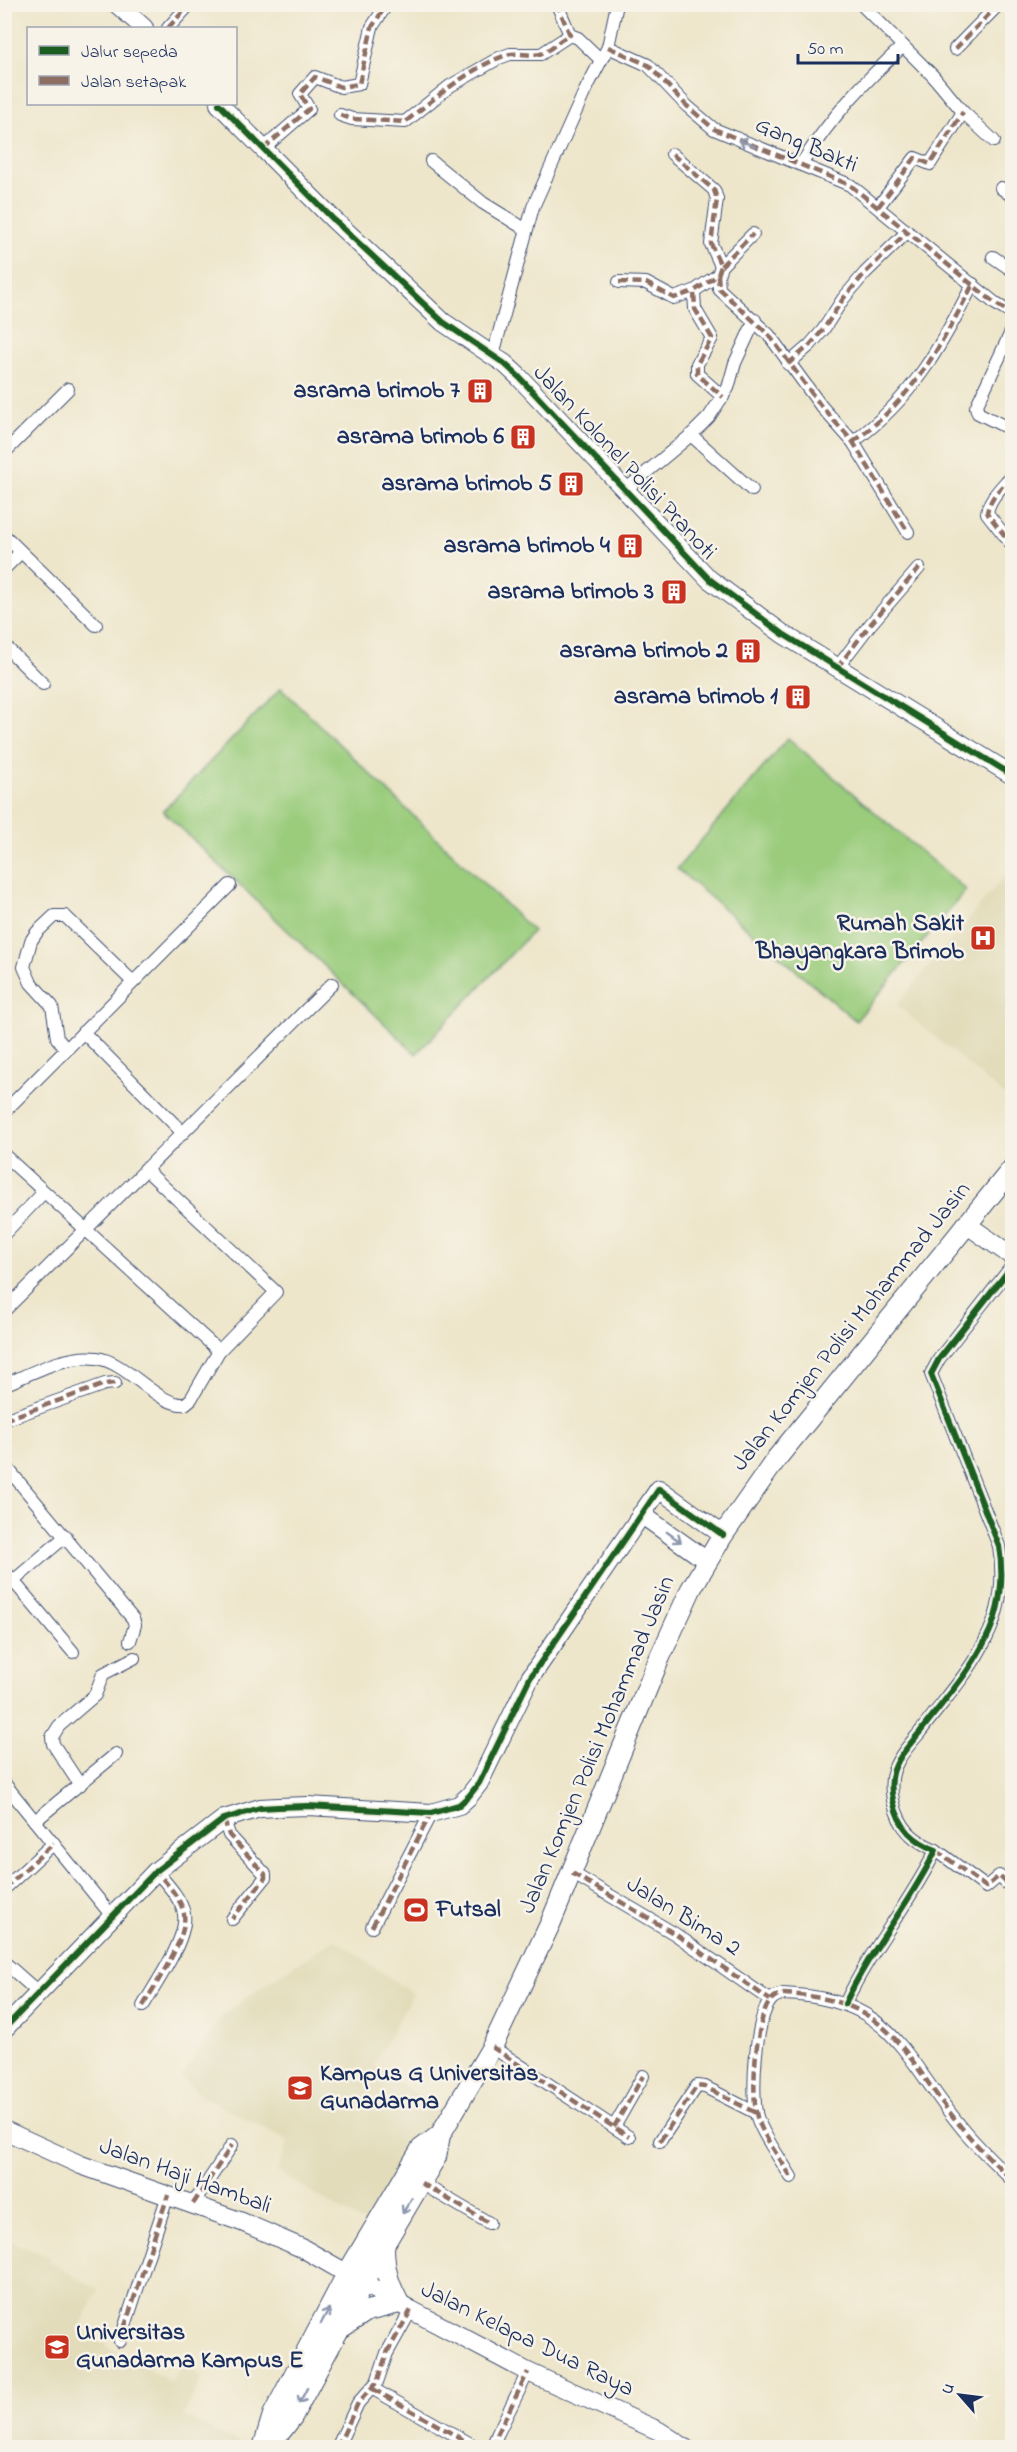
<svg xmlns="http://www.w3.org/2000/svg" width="1017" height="2452" viewBox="0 0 1017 2452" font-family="'Indie Flower',sans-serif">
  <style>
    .built { fill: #e2dcba }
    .green { fill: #9acc7c; stroke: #5a7e6d; stroke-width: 1.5 }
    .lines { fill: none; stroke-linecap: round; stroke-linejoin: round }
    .street-casing { stroke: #3b4a6e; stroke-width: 14 }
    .secondary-casing { stroke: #3b4a6e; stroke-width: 20 }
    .primary-casing { stroke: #3b4a6e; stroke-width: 22 }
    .street { stroke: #fff; stroke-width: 12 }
    .secondary { stroke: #fff; stroke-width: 18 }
    .primary { stroke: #fff; stroke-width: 20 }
    .quiet { stroke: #8d6e63; stroke-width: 4.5; stroke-dasharray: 9 4.5; stroke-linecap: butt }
    .cycleway-casing { stroke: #f7f3e8; stroke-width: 10 }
    .cycleway { stroke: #1b5e20; stroke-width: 6 }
    .oneway { stroke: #8d97ae }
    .labels { text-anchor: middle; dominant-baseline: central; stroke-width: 5; stroke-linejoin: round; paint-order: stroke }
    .street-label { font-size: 24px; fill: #1b2f5e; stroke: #f7f3e8 }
    .poi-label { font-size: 24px; font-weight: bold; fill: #1b2f5e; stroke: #f7f3e8; text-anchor: end }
  </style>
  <rect width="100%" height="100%" fill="#f7f3e8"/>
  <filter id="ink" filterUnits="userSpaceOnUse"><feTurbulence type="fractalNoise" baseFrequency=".0167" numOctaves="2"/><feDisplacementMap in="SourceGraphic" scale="12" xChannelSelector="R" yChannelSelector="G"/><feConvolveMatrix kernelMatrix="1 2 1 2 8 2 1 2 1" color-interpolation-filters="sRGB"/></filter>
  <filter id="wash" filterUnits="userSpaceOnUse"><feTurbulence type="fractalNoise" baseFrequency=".008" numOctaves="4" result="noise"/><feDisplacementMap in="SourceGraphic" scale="24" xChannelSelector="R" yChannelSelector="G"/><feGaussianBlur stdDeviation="1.35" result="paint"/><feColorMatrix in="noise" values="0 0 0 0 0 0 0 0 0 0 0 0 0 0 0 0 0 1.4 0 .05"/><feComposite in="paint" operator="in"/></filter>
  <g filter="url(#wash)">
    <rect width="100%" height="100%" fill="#eee6cb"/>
    <!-- built -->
    <g class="built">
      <path d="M1010 869 1012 871V1102L897 1005Z"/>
      <path d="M335 1939 413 1994 373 2065 450 2116 376 2231 277 2171 289 2141 205 2098 181 2077 221 2017 274 1978Z"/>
      <path d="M5 2239 50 2257 48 2261 99 2290 78 2330 171 2382 181 2364 203 2377 183 2416 247 2447H5Z"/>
    </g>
    <!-- green -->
    <g class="green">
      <path d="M281 688 533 931 416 1054 163 811Z"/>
      <path d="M788 738 966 890 856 1021 677 869Z"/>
    </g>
  </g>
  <g filter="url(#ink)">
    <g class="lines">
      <defs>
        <g id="street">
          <path d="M557 4 570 35 578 38 600 59"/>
          <path d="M861 4 933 76 963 112 994 141"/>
          <path d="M168 28 190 4"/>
          <path d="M608 47 648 65 687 106 714 129 850 185 996 304 1012 314"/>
          <path d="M955 49 999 4"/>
          <path d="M340 115 352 119 405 122 450 86 499 58 510 54H541L570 35"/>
          <path d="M263 149 309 109 300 94 315 77 341 87 359 84 372 27 387 4"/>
          <path d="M672 154 714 190 717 199 711 244 721 266 718 275 694 291 695 309 712 338 697 364V374L723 397"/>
          <path d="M431 161 483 203 525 229"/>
          <path d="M802 163C831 117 863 83 903 46"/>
          <path d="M1001 188 1012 196"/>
          <path d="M878 207 915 158 930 164 963 112"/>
          <path d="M993 257 1012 270"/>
          <path d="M721 266 753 234"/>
          <path d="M718 275 719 289 769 335 821 406 853 442 908 532"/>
          <path d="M619 282 646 283 674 298 694 291"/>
          <path d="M1012 330 976 407 978 413 1012 430"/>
          <path d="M493 355 533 207 584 93 608 47 617 4"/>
          <path d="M788 364 810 345 823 330 843 299 865 273 907 232"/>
          <path d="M691 435 752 490"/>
          <path d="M853 442C913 398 940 348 973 284"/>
          <path d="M4 453 68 389"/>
          <path d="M1012 475C1003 486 989 498 987 513L1012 545"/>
          <path d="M624 491 691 435 709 417 728 388 735 363 755 320"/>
          <path d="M4 535 96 625"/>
          <path d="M4 569 21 552"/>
          <path d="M4 645 43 684"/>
          <path d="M837 668 869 626 919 568"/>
          <path d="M83 1032 182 1132"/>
          <path d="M66 1049 57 1038 52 1006 31 983 24 967 31 941 37 932 54 916H65L133 982"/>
          <path d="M4 1112 230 885"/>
          <path d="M4 1155 219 1351"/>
          <path d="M4 1234 44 1192"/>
          <path d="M4 1311 332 984"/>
          <path d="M4 1385C32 1373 66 1354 97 1358 127 1362 159 1407 185 1404L191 1399 219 1351 276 1292 145 1169"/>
          <path d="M4 1420 105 1384 115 1383"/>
          <path d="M4 1464 133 1619 135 1625 130 1641"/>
          <path d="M4 1570 73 1652"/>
          <path d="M4 1589 66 1536"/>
          <path d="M4 1783 112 1916"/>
          <path d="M80 1785 53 1744 52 1737 59 1726 95 1695 103 1674 134 1658"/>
          <path d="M224 1819 229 1835 265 1874V1878L232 1919"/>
          <path d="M35 1821 116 1754"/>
          <path d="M936 1850 986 1887 999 1876 1012 1888"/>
          <path d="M572 1873 675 1934 770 2000"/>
          <path d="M4 1889 54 1843"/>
          <path d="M372 1927 431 1813"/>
          <path d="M4 1962 39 1993"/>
          <path d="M845 2004C870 1949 910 1904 936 1850 926 1846 917 1841 909 1833 894 1817 886 1785 896 1765 901 1753 912 1742 920 1732 943 1701 969 1674 986 1639 1001 1610 1004 1577 999 1546L931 1374 939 1359 1012 1266"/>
          <path d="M143 2006C155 1984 188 1939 184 1914 181 1898 166 1883 156 1871"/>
          <path d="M492 2047 629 2137"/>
          <path d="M614 2127 643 2076"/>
          <path d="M660 2141 697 2086 705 2087 756 2113"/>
          <path d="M791 2177C780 2158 764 2138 757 2117 751 2095 755 2017 771 2000 774 1996 778 1995 783 1994 891 1998 900 2051 958 2123 974 2144 994 2162 1012 2180"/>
          <path d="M421 2183 489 2223"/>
          <path d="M193 2204 232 2145"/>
          <path d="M120 2341 168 2195"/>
          <path d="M373 2389 478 2448"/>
          <path d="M337 2448 358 2403 377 2382 387 2353 411 2310"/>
          <path d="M497 2448 495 2440 498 2433 528 2372"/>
        </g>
        <g id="secondary">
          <path d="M117 4 144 28"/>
          <path d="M219 104 334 220 443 322 505 364 519 377 709 579 783 634 1012 775"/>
          <path d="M966 1224 1012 1256"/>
          <path d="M641 1514 707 1561"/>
          <path d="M4 2029 156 1871 224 1819 260 1808 278 1807 308 1806 431 1813 459 1805 469 1796 479 1783 530 1678 659 1489 723 1535"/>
          <path d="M4 2130 81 2165 242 2222 304 2249 411 2310 528 2372 659 2431 685 2448"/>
        </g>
        <g id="primary">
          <path d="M341 2328 367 2311 399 2303C388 2283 384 2268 384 2245"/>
          <path d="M265 2444 282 2430 292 2417 384 2245 436 2157 440 2135 492 2047 551 1922 660 1657 691 1589 723 1535 777 1458 1012 1169"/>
          <path d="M263 2448 273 2415 348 2272 421 2149 440 2135"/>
        </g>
      </defs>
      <!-- street casing -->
      <use href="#street" class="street-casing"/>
      <!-- secondary casing -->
      <use href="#secondary" class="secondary-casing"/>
      <!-- primary casing -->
      <use href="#primary" class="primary-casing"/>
      <!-- street -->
      <use href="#street" class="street"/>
      <!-- secondary -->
      <use href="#secondary" class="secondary"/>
      <!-- primary -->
      <use href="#primary" class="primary"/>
      <!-- quiet -->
      <g class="quiet">
        <path d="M168 28 190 4"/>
        <path d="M608 47 648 65 687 106 714 129 850 185 996 304 1012 314"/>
        <path d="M955 49 999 4"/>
        <path d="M340 115 352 119 405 122C435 98 470 68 506 55 518 51 531 58 543 53 553 48 560 39 570 35L557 4"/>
        <path d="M263 149 309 109 300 94 315 77 341 87 359 84 372 27 387 4"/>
        <path d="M672 154 714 190 717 199 711 244 721 266 718 275 694 291 695 309 712 338 697 364V374L723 397"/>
        <path d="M878 207 915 158 930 164 963 112"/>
        <path d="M721 266 753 234"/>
        <path d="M718 275 719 289 769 335 821 406 853 442 908 532"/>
        <path d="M619 282 646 283 674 298 694 291"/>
        <path d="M788 364 810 345 823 330 843 299 865 273 907 232"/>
        <path d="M853 442C913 398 940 348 973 284"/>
        <path d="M1012 475C1003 486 989 498 987 513L1012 545"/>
        <path d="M837 668 869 626 919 568"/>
        <path d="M4 1420 105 1384 115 1383"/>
        <path d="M224 1819 229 1835 265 1874V1878L232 1919"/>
        <path d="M936 1850 986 1887 999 1876 1012 1888"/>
        <path d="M572 1873 675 1934 770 2000"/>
        <path d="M4 1889 54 1843"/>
        <path d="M372 1927 431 1813"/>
        <path d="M143 2006C155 1984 188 1939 184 1914 181 1898 166 1883 156 1871"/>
        <path d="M492 2047 629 2137"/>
        <path d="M614 2127 643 2076"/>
        <path d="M660 2141 697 2086 705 2087 756 2113"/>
        <path d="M791 2177C780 2158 764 2138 757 2117 751 2095 755 2017 771 2000 774 1996 778 1995 783 1994 891 1998 900 2051 958 2123 974 2144 994 2162 1012 2180"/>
        <path d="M421 2183 489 2223"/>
        <path d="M193 2204 232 2145"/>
        <path d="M120 2341 168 2195"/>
        <path d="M373 2389 478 2448"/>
        <path d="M337 2448 358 2403 377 2382 387 2353 411 2310"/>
        <path d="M497 2448 495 2440 498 2433 528 2372"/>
      </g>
      <defs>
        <g id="cycleway">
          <path d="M219 104 334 220 443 322 505 364 519 377 709 579 783 634 1012 775"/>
          <path d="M845 2004C870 1949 910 1904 936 1850 926 1846 917 1841 909 1833 894 1817 886 1785 896 1765 901 1753 912 1742 920 1732 943 1701 969 1674 986 1639 1001 1610 1004 1577 999 1546L931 1374 939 1359 1012 1266"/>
          <path d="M4 2029 156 1871 224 1819 260 1808 278 1807 308 1806 431 1813 459 1805 469 1796 479 1783 530 1678 659 1489 723 1535"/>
        </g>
      </defs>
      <!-- cycleway casing -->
      <use href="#cycleway" class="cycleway-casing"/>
      <!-- cycleway -->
      <use href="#cycleway" class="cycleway"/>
    </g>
    <!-- one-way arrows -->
    <defs><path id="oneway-shaft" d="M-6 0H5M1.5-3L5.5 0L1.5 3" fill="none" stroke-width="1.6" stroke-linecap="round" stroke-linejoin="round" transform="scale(1.5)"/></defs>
    <g class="oneway">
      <use href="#oneway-shaft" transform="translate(747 143) rotate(-157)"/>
      <use href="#oneway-shaft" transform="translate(674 1537) rotate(36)"/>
      <use href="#oneway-shaft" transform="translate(407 2206) rotate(121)"/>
      <use href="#oneway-shaft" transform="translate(325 2316) rotate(-62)"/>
      <use href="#oneway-shaft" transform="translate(303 2396) rotate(118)"/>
    </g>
  </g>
  <!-- icons -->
  <defs>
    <symbol id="building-square" viewBox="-11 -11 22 22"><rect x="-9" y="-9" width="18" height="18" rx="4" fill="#c8321e" stroke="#f7f3e8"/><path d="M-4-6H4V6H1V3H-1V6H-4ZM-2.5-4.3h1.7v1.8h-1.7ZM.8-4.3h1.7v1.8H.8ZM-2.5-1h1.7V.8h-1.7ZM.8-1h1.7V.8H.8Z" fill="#fff"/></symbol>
    <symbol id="hospital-square" viewBox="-11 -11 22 22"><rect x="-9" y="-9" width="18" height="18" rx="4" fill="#c8321e" stroke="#f7f3e8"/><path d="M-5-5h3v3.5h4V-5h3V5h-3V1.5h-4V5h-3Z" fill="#fff"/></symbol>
    <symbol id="stadium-square" viewBox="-11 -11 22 22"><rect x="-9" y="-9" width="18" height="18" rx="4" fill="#c8321e" stroke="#f7f3e8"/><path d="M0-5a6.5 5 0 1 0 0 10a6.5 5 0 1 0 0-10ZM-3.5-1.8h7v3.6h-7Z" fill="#fff"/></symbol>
    <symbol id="university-square" viewBox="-11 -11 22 22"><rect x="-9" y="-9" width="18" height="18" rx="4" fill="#c8321e" stroke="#f7f3e8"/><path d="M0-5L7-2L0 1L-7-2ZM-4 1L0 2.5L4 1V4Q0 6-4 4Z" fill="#fff"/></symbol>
  </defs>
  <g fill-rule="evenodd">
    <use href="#building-square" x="465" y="376" width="30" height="30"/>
    <use href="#building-square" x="508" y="422" width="30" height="30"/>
    <use href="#building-square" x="556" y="469" width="30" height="30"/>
    <use href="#building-square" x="615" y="531" width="30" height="30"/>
    <use href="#building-square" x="659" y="577" width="30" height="30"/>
    <use href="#building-square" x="733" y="636" width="30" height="30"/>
    <use href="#building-square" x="783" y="682" width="30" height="30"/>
    <use href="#hospital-square" x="968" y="923" width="30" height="30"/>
    <use href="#stadium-square" x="401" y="1895" width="30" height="30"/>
    <use href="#university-square" x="285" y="2073" width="30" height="30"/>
    <use href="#university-square" x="42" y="2332" width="30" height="30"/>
  </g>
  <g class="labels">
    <!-- street labels -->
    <g class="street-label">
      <text transform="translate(806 146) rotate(23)">Gang Bakti</text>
      <text transform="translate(624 463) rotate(47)">Jalan Kolonel Polisi Pranoti</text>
      <text transform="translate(852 1327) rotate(-51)">Jalan Komjen Polisi Mohammad Jasin</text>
      <text transform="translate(598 1745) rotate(-67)">Jalan Komjen Polisi Mohammad Jasin</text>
      <text transform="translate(683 1917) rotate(32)">Jalan Bima 2</text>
      <text transform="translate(185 2177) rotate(20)">Jalan Haji Hambali</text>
      <text transform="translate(527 2340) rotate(26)">Jalan Kelapa Dua Raya</text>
    </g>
    <!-- poi labels -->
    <g class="poi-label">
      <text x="460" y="391">asrama brimob 7</text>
      <text x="504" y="437">asrama brimob 6</text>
      <text x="552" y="484">asrama brimob 5</text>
      <text x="610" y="546">asrama brimob 4</text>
      <text x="654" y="592">asrama brimob 3</text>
      <text x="728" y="651">asrama brimob 2</text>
      <text x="778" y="697">asrama brimob 1</text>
      <text x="964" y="924">Rumah Sakit<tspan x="964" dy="28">Bhayangkara Brimob</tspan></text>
      <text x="436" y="1910" text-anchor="start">Futsal</text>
      <text x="320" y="2074" text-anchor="start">Kampus G Universitas<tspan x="320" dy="28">Gunadarma</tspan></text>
      <text x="76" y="2333" text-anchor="start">Universitas<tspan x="76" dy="28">Gunadarma Kampus E</tspan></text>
    </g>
  </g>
  <!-- margin -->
  <rect width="1017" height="2452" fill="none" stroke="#f7f3e8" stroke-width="24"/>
  <!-- legend -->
  <rect x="27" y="27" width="210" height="78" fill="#f7f3e8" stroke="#9fa5b1" stroke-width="1.5"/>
  <rect x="39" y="46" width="30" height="9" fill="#1b5e20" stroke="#9fa5b1" stroke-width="1.5"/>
  <text x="81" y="57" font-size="18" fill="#1b2f5e">Jalur sepeda</text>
  <rect x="39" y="76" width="30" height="9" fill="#8d6e63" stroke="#9fa5b1" stroke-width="1.5"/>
  <text x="81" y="87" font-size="18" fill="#1b2f5e">Jalan setapak</text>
  <!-- north arrow -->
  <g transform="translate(960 2395) rotate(298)" stroke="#f7f3e8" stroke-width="4.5" paint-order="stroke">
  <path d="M0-4.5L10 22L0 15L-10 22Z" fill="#1b2f5e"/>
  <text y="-9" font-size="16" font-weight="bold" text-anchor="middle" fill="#1b2f5e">U</text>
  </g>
  <!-- scale -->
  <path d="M798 54v9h100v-9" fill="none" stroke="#1b2f5e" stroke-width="3"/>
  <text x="807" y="54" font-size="18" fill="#1b2f5e" stroke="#f7f3e8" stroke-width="4.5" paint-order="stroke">50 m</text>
</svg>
